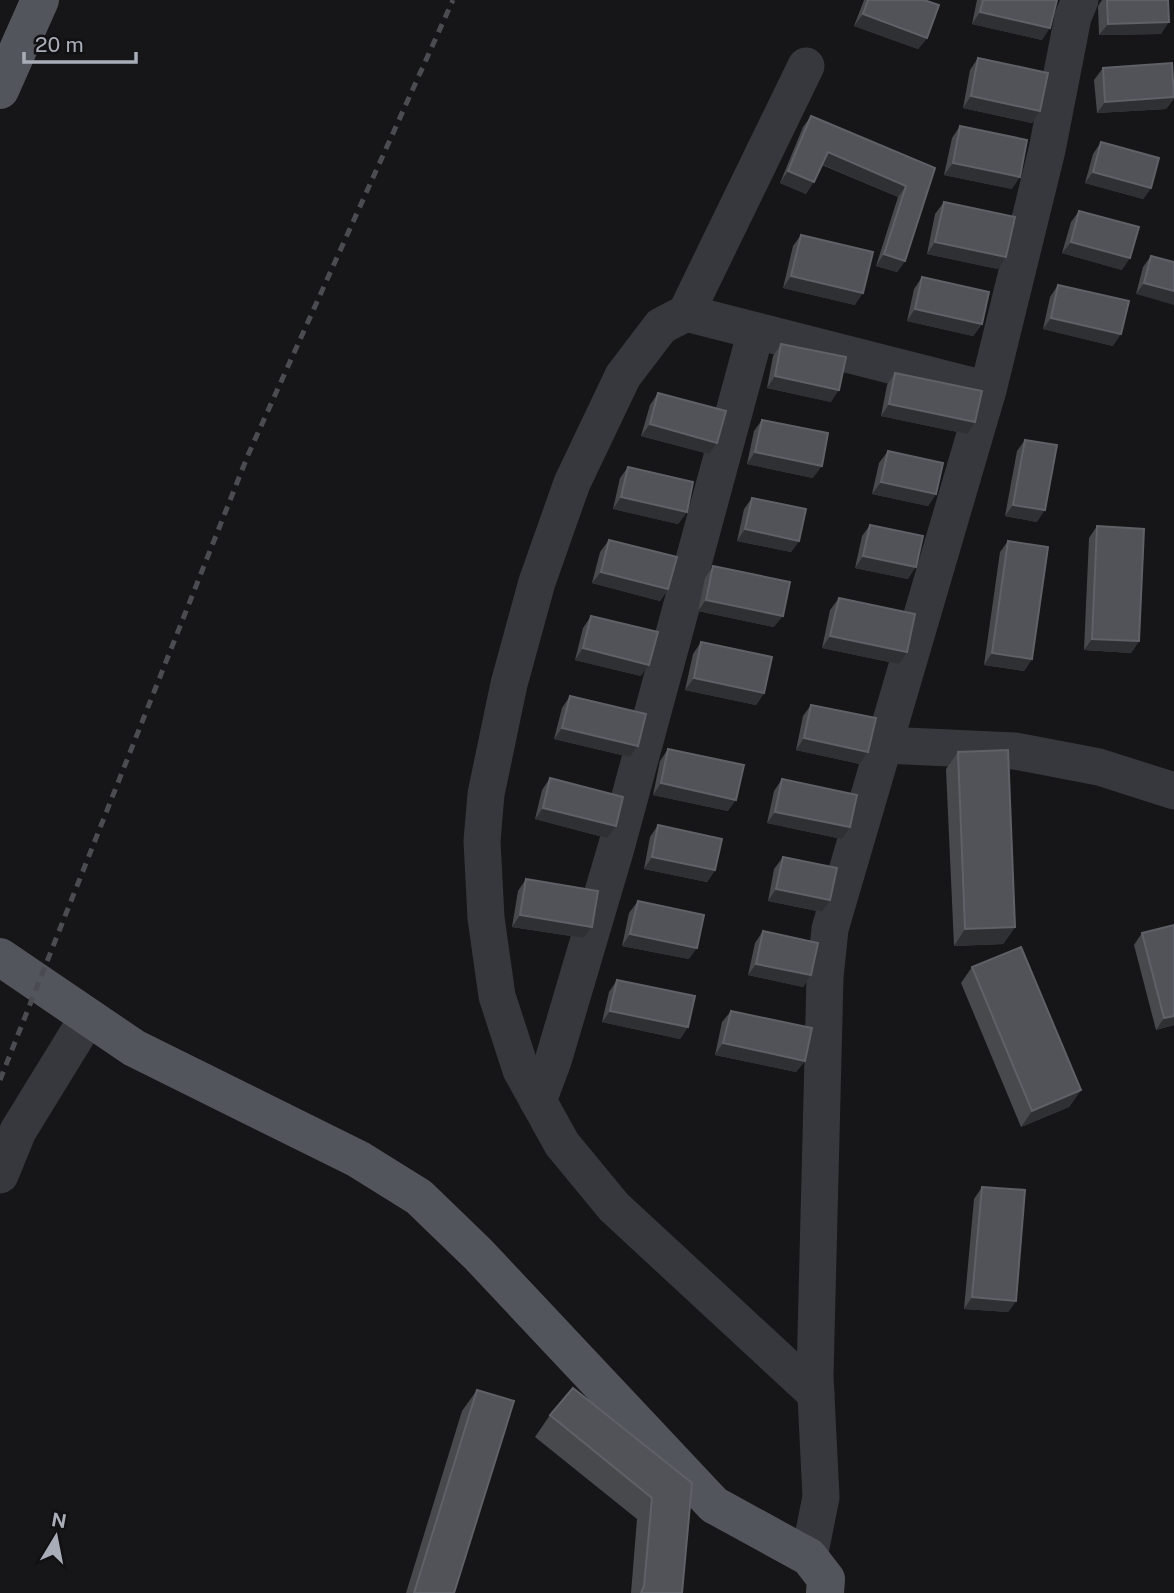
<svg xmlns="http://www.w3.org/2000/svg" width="1174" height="1593" viewBox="0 0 1174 1593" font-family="'Public Sans',sans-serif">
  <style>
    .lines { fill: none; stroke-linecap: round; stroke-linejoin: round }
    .minor { stroke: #37383d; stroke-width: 37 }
    .major { stroke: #53555c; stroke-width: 38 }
    .rail { stroke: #4a4c52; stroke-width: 5; stroke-dasharray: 9 7; stroke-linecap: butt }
    .wall { fill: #47494d }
    .shaded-wall { fill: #2f3033 }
    .building { fill: #525359; stroke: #5f6168; stroke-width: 2 }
  </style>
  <rect width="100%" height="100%" fill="#161618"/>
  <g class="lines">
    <!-- minor -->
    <g class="minor">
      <path d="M806 66 686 313 661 326 623 376 572 483 537 582 509 684 486 794 482 841 486 918 497 996 521 1070 562 1144 614 1207 816 1394"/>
      <path d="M686 313 988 390"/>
      <path d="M884 745 1015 751 1099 767 1174 791"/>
      <path d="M538 1101 553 1061 616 848 756 331"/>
      <path d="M0 1175 18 1131 88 1017"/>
      <path d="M809 1557 821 1497 815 1376 825 977 830 929 988 390 1047 150 1073 17 1080 0"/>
    </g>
    <!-- major -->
    <g class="major">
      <path d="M0 90 40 0"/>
      <path d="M0 957 134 1048 358 1159 419 1197 478 1254 714 1505 809 1557 826 1579 825 1593"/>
    </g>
    <!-- rail -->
    <path class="rail" d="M0 1080 248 455 453 0"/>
  </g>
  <!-- wall -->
  <g class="wall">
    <path d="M864 0H924L927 38 918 49 854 26Z"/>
    <path d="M977 0H1057L1042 40 972 24Z"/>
    <path d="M1102 0H1168L1161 34 1099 35 1098 6Z"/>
    <path d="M978 58 1040 111 1032 123 963 108 970 70Z"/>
    <path d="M1103 68 1174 90V98L1166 109 1097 113 1094 80Z"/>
    <path d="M811 116 935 168 905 261 897 272 876 266 898 197 822 165 806 194 780 183 803 127Z"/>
    <path d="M960 126 1012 189 944 175 952 138Z"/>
    <path d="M1101 142 1151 188 1143 199 1085 183 1093 154Z"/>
    <path d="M944 202 998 269 927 254 935 214Z"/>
    <path d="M1079 211 1122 270 1062 253 1071 222Z"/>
    <path d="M801 235 855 305 783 288 793 246Z"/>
    <path d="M1151 256 1174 262 1136 294 1143 267Z"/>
    <path d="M922 277 982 324 973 336 907 321 914 289Z"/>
    <path d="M1058 285 1113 346 1043 329 1050 297Z"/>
    <path d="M781 344 831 402 767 388 773 356Z"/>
    <path d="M895 373 967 434 881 416 887 385Z"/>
    <path d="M658 393 709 454 641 436 650 405Z"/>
    <path d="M762 420 813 478 747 464 754 431Z"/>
    <path d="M1025 440 1037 522 1005 516 1017 451Z"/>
    <path d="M888 451 936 494 928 506 872 494 879 463Z"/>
    <path d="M628 467 687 512 678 524 613 509 620 478Z"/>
    <path d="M752 498 799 541 791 552 737 541 744 509Z"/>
    <path d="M870 525 908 579 855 568 862 536Z"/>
    <path d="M1097 526 1139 641 1131 653 1084 650 1089 538Z"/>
    <path d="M609 540 668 589 660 601 592 583 600 552Z"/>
    <path d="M1008 541 1032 659 1024 671 984 665 1000 552Z"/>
    <path d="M713 566 774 627 698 611 705 578Z"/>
    <path d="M839 598 899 664 822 648 830 610Z"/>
    <path d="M591 616 641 676 575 660 583 628Z"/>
    <path d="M701 642 764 693 756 705 685 690 693 654Z"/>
    <path d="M570 696 638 746 630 757 554 739 562 708Z"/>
    <path d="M811 705 868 752 860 764 796 750 803 716Z"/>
    <path d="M668 749 728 811 653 795 660 761Z"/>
    <path d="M958 752 1015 927 1003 944 954 946 946 769Z"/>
    <path d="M550 778 607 838 535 819 542 790Z"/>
    <path d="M782 779 842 839 767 823 774 791Z"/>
    <path d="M658 825 715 870 707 882 644 869 650 837Z"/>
    <path d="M783 857 822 912 768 901 774 869Z"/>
    <path d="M526 879 592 927 584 938 512 927 518 891Z"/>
    <path d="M638 901 689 959 622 946 629 913Z"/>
    <path d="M1174 925V1025L1156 1030 1134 945 1142 933Z"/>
    <path d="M763 931 811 975 803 987 748 975 755 943Z"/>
    <path d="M972 967 1081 1090 1069 1107 1021 1127 961 983Z"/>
    <path d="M617 980 688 1027 680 1039 602 1022 609 992Z"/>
    <path d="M731 1011 805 1061 796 1072 715 1055 722 1022Z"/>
    <path d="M982 1187 1016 1301 1008 1312 964 1309 974 1199Z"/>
    <path d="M477 1390 454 1593H406L462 1411Z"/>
    <path d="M550 1415 692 1483 682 1593H631L637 1519 535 1437Z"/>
  </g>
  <!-- shaded-wall -->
  <g class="shaded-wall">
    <path d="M980 12 1050 28 1042 40 972 24Z"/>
    <path d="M863 14 927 38 918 49 854 26Z"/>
    <path d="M1169 22 1161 34 1099 35 1108 24Z"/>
    <path d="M971 96 1040 111 1032 123 963 108Z"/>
    <path d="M1174 97 1166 109 1097 113 1105 102Z"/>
    <path d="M828 152 906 186 898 197 819 163Z"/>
    <path d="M953 163 1020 177 1012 189 944 175Z"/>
    <path d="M788 171 814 182 806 194 780 183Z"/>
    <path d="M1093 172 1151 188 1143 199 1085 183Z"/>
    <path d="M935 242 1006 257 998 269 927 254Z"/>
    <path d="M1071 242 1130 258 1122 270 1062 253Z"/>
    <path d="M884 254 905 261 897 272 876 266Z"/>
    <path d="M791 276 863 293 855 305 783 288Z"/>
    <path d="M1144 283 1174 291V305L1136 294Z"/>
    <path d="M915 309 982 324 973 336 907 321Z"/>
    <path d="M1051 318 1121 334 1113 346 1043 329Z"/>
    <path d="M775 376 839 390 831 402 767 388Z"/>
    <path d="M889 404 975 422 967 434 881 416Z"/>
    <path d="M650 424 717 443 709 454 641 436Z"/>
    <path d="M755 452 822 466 813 478 747 464Z"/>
    <path d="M881 482 936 494 928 506 872 494Z"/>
    <path d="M621 497 687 512 678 524 613 509Z"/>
    <path d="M1013 505 1045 510 1037 522 1005 516Z"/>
    <path d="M745 529 799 541 791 552 737 541Z"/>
    <path d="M863 556 916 567 908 579 855 568Z"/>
    <path d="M601 572 668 589 660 601 592 583Z"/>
    <path d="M706 600 783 616 774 627 698 611Z"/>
    <path d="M830 636 907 652 899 664 822 648Z"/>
    <path d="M1092 639 1139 641 1131 653 1084 650Z"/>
    <path d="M583 648 649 665 641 676 575 660Z"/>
    <path d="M992 653 1032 659 1024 671 984 665Z"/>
    <path d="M694 678 764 693 756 705 685 690Z"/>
    <path d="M562 728 638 746 630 757 554 739Z"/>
    <path d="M804 738 868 752 860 764 796 750Z"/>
    <path d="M661 783 736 800 728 811 653 795Z"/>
    <path d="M543 808 616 826 607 838 535 819Z"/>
    <path d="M775 812 850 827 842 839 767 823Z"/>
    <path d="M652 857 715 870 707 882 644 869Z"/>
    <path d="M776 889 830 900 822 912 768 901Z"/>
    <path d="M520 915 592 927 584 938 512 927Z"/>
    <path d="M1015 927 1003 944 954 946 965 929Z"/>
    <path d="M630 934 697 948 689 959 622 946Z"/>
    <path d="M756 964 811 975 803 987 748 975Z"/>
    <path d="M610 1011 688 1027 680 1039 602 1022Z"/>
    <path d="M1174 1016V1025L1156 1030 1164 1018Z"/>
    <path d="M723 1043 805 1061 796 1072 715 1055Z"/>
    <path d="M1081 1090 1069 1107 1021 1127 1032 1111Z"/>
    <path d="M972 1297 1016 1301 1008 1312 964 1309Z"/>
  </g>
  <!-- building -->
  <g class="building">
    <path d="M868 0H924L939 5 927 38 863 14Z"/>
    <path d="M983 0H1057L1050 28 980 12Z"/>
    <path d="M1107 0H1168L1169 22 1108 24Z"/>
    <path d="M978 58 1048 73 1040 111 971 96Z"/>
    <path d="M1172 63 1174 97 1105 102 1103 68Z"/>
    <path d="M811 116 935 168 905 261 884 254 906 186 828 152 814 182 788 171Z"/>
    <path d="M960 126 1027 140 1020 177 953 163Z"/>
    <path d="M1101 142 1159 158 1151 188 1093 172Z"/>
    <path d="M944 202 1015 217 1006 257 935 242Z"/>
    <path d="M1079 211 1139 227 1130 258 1071 242Z"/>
    <path d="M801 235 873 252 863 293 791 276Z"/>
    <path d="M1151 256 1174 262V291L1144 283Z"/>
    <path d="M922 277 989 292 982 324 915 309Z"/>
    <path d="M1058 285 1129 301 1121 334 1051 318Z"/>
    <path d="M781 344 846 357 839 390 775 376Z"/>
    <path d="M895 373 982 391 975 422 889 404Z"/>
    <path d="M658 393 726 411 717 443 650 424Z"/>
    <path d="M762 420 828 433 822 466 755 452Z"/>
    <path d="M1025 440 1057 445 1045 510 1013 505Z"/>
    <path d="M888 451 943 463 936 494 881 482Z"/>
    <path d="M628 467 693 482 687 512 621 497Z"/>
    <path d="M752 498 806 509 799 541 745 529Z"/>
    <path d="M870 525 923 536 916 567 863 556Z"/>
    <path d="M1097 526 1144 529 1139 641 1092 639Z"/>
    <path d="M609 540 677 557 668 589 601 572Z"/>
    <path d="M1008 541 1048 547 1032 659 992 653Z"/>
    <path d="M713 566 790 582 783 616 706 600Z"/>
    <path d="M839 598 915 614 907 652 830 636Z"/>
    <path d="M591 616 658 632 649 665 583 648Z"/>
    <path d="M701 642 772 657 764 693 694 678Z"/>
    <path d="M570 696 646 714 638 746 562 728Z"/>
    <path d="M811 705 876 718 868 752 804 738Z"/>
    <path d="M668 749 744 765 736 800 661 783Z"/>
    <path d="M1008 750 1015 927 965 929 958 752Z"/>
    <path d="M550 778 623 797 616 826 543 808Z"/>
    <path d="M782 779 857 795 850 827 775 812Z"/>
    <path d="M658 825 722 839 715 870 652 857Z"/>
    <path d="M783 857 837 868 830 900 776 889Z"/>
    <path d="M526 879 598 891 592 927 520 915Z"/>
    <path d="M638 901 704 915 697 948 630 934Z"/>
    <path d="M1174 925V1016L1164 1018 1142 933Z"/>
    <path d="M763 931 818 943 811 975 756 964Z"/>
    <path d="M1021 947 1081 1090 1032 1111 972 967Z"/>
    <path d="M617 980 695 996 688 1027 610 1011Z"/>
    <path d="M731 1011 812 1028 805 1061 723 1043Z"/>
    <path d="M982 1187 1025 1190 1016 1301 972 1297Z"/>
    <path d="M573 1388 692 1483 682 1593H641L644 1586 652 1498 550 1415Z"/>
    <path d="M477 1390 514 1401 454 1593H414Z"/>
  </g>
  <!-- north arrow -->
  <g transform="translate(56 1537) rotate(10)" stroke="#111113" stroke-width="5" paint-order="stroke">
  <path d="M0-5L12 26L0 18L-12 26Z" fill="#a8adb8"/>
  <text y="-10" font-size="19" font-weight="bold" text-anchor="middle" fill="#a8adb8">N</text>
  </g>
  <!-- scale -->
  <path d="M24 52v10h112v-10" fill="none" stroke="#a8adb8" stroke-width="3.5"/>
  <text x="35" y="52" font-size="21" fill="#a8adb8" stroke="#111113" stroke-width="5" paint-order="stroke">20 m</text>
</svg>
